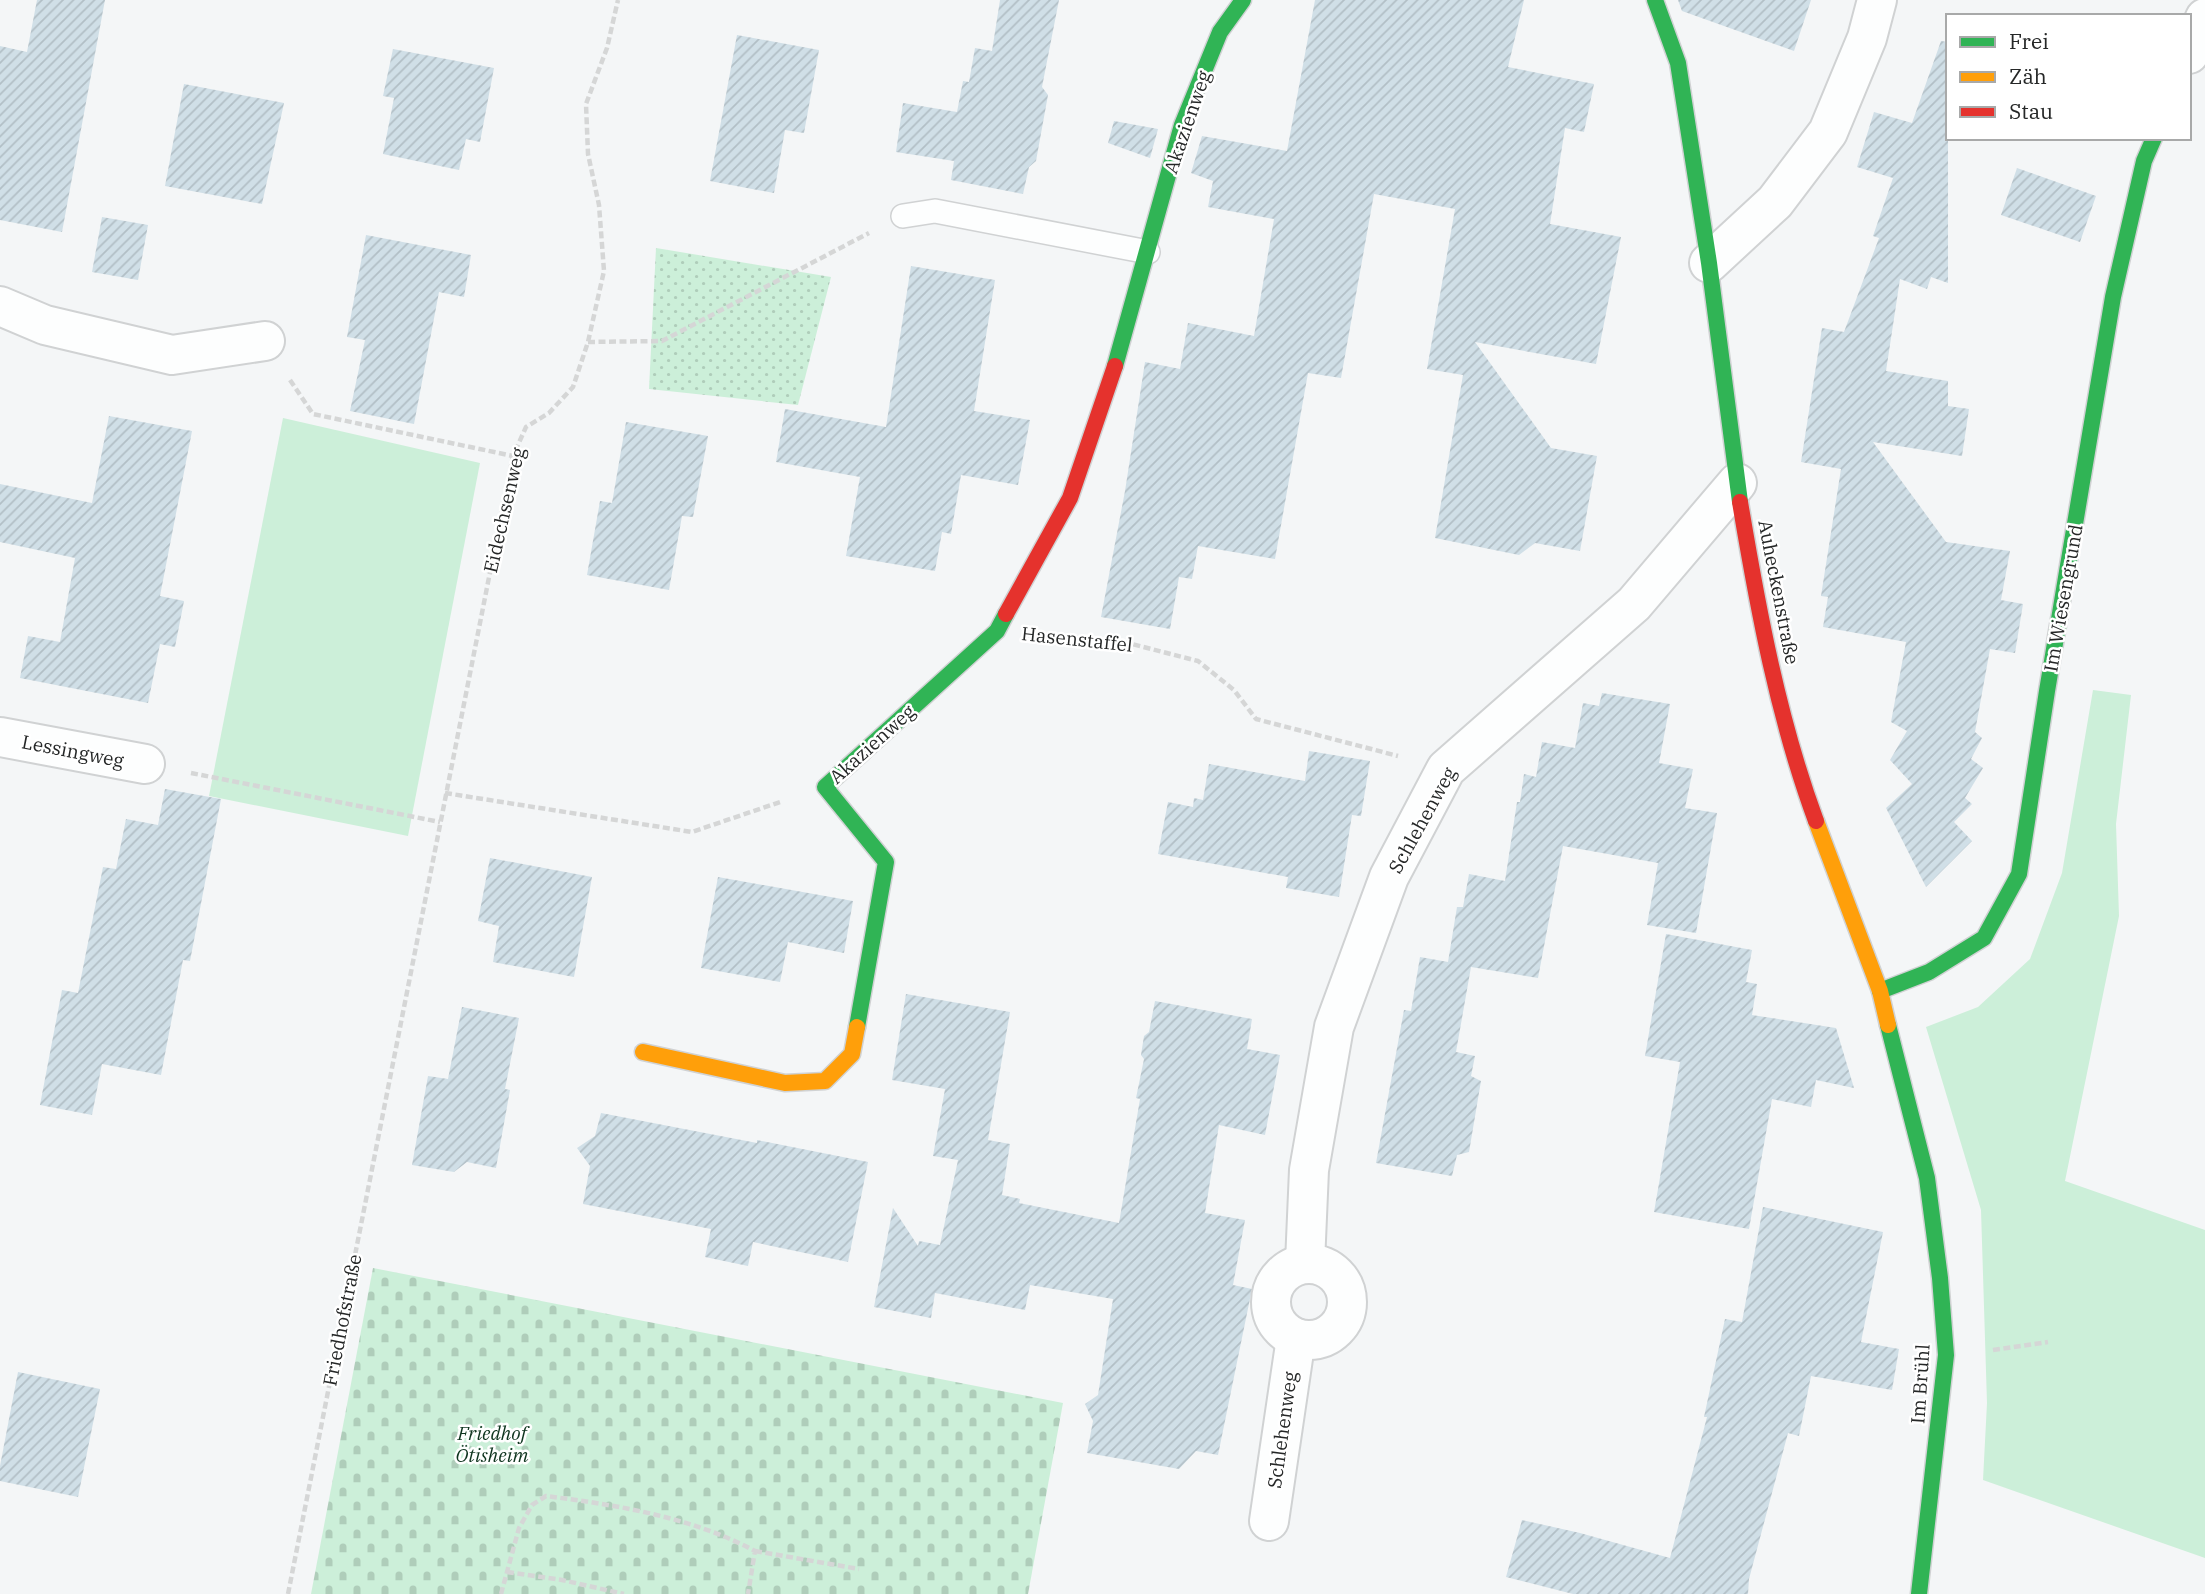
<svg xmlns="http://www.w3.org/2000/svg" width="2205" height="1594" viewBox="0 0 2205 1594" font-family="'IBM Plex Serif',serif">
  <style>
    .green { fill: #ccefd9 }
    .cemetery { fill: url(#cemetery-stones) }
    .park { fill: url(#park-dots) }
    .building { fill: url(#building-hatch) }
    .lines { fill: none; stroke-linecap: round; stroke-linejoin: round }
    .lane-casing { stroke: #d0d2d3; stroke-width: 26 }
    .street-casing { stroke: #d0d2d3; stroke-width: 42 }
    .fast-casing { stroke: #d0d2d3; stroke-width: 19 }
    .slow-casing { stroke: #d0d2d3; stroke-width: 19 }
    .jam-casing { stroke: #d0d2d3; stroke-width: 19 }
    .path { stroke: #d5d6d6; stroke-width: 4.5; stroke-dasharray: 7 3.5; stroke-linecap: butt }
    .lane { stroke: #fdfefe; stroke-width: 23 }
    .street { stroke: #fdfefe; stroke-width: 38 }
    .fast { stroke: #30b455; stroke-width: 16 }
    .slow { stroke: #ff9f0a; stroke-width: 16 }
    .jam { stroke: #e5322d; stroke-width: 16 }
    .labels { text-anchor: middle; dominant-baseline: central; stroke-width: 5; stroke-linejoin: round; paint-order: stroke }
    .street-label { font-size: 19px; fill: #252727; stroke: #fff }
    .park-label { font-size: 19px; font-style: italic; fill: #0e341e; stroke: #fff }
  </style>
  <defs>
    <pattern id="cemetery-stones" width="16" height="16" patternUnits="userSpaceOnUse" patternTransform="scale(1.75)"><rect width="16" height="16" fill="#ccefd9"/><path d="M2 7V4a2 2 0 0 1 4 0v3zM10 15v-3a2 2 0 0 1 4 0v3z" fill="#afcdba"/></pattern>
    <pattern id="park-dots" width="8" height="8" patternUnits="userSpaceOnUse" patternTransform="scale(1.75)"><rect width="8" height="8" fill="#ccefd9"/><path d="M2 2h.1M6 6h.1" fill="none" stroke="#afcdba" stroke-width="1.8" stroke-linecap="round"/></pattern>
    <pattern id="building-hatch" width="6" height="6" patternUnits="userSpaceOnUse" patternTransform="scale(1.75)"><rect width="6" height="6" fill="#d0dfe7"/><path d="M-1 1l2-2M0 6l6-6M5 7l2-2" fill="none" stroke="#b2bfc6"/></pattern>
  </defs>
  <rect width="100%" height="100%" fill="#f4f6f7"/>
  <!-- green -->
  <g class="green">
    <path d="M283 418 480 463 408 836 209 796Z"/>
    <path d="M2093 690 2131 695 2116 824 2119 916 2065 1181 2205 1230V1558L1983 1480 1987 1403 1981 1210 1926 1027 1978 1007 2030 959 2062 873Z"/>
  </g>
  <!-- cemetery -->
  <path class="cemetery" d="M373 1268 1063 1403 1028 1594H311Z"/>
  <!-- park -->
  <path class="park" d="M656 248 831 277 798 405 649 389Z"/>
  <!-- building -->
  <g class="building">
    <path d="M37 0H105L62 232 0 220V46L27 52Z"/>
    <path d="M1000 0H1059L1042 87 1048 95 1036 161 1029 167 1023 194 951 180 954 161 896 152 903 103 957 112 963 81 969 82 975 48 992 51Z"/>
    <path d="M1315 0H1524L1508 67 1594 84 1584 132 1565 128 1550 224 1621 237 1596 364 1475 342 1551 448 1597 456 1580 551 1535 543 1519 555 1435 538 1463 375 1427 369 1455 209 1374 194 1341 378 1308 373 1275 559 1198 546 1192 579 1179 577 1170 629 1101 617 1125 491 1145 362 1180 369 1188 323 1254 336 1274 219 1208 207 1213 181 1191 173 1202 136 1287 151Z"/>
    <path d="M1678 0H1811L1794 51 1682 11Z"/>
    <path d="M737 35 819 50 804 133 785 130 774 193 710 181Z"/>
    <path d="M1941 41 1948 42V283L1931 277 1927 289 1900 279 1886 371 1948 381V406L1969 409 1962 456 1873 442 1946 542 2010 551 2001 600 2023 604 2015 653 1990 649 1975 732 1982 738 1971 759 1983 768 1965 798 1972 804 1954 822 1972 841 1926 887 1886 808 1912 784 1890 760 1907 731 1891 722 1906 642 1823 627 1828 597 1821 596 1841 469 1801 462 1822 328 1844 332 1879 238 1873 236 1893 178 1857 167 1874 112 1912 123Z"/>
    <path d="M393 49 494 68 480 142 466 139 459 170 383 154 394 98 383 96Z"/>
    <path d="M184 84 284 103 262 204 165 186Z"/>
    <path d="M1114 121 1158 129 1150 158 1108 143Z"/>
    <path d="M2017 168 2096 196 2080 242 2001 215Z"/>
    <path d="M102 217 148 225 138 280 92 272Z"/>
    <path d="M366 235 471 255 464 297 439 292 414 424 350 411 365 340 347 337Z"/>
    <path d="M911 266 995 280 974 411 1030 420 1018 485 961 475 951 534 942 532 935 571 846 556 860 477 776 462 785 409 886 427Z"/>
    <path d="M109 416 192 431 160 596 184 601 175 647 160 644 148 703 20 678 28 636 60 642 75 558 0 542V484L92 503Z"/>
    <path d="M626 422 708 436 693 517 682 516 669 590 587 575 600 501 612 503Z"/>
    <path d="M1602 693 1670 704 1659 763 1693 769 1685 808 1717 813 1696 933 1647 925 1658 863 1563 846 1538 978 1471 967 1456 1052 1475 1056 1471 1076 1481 1081 1469 1152 1457 1155 1452 1176 1376 1163 1404 1010 1411 1011 1420 957 1448 962 1457 907H1463L1469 874 1505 881 1517 802H1520L1524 774 1536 777 1542 742 1575 748 1583 703 1599 706Z"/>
    <path d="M1309 751 1370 761 1361 816 1352 815 1339 897 1286 888 1288 877 1158 854 1168 802 1193 807 1194 798 1203 800 1209 764 1305 781Z"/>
    <path d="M165 789 221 799 190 961 183 960 161 1075 102 1064 92 1115 40 1105 62 990 78 993 103 867 116 869 126 819 158 825Z"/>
    <path d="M490 858 592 877 574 977 493 962 499 926 478 921Z"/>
    <path d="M718 877 853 901 844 953 788 942 780 982 701 968Z"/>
    <path d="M1666 934 1752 950 1746 982 1757 984 1752 1015 1836 1028 1854 1088 1816 1080 1811 1107 1772 1099 1749 1229 1654 1212 1680 1062 1645 1056Z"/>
    <path d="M906 994 1010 1012 988 1140 1010 1144 1002 1195 1020 1199 1019 1203 1119 1223 1140 1099 1136 1098 1144 1059 1141 1055 1144 1036 1149 1032 1155 1001 1252 1019 1247 1049 1280 1055 1265 1135 1219 1125 1205 1213 1245 1220 1233 1285 1252 1289 1218 1455 1196 1451 1179 1469 1087 1453 1093 1421 1085 1404 1098 1395 1113 1299 1030 1285 1025 1310 935 1293 931 1318 874 1307 893 1208 918 1246 919 1241 940 1245 958 1160 933 1156 945 1089 892 1080Z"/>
    <path d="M462 1007 519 1018 505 1089 510 1090 496 1168 467 1162 454 1172 412 1165 428 1076 448 1079Z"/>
    <path d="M601 1113 757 1143V1140L868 1162 848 1262 753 1242 748 1266 705 1257 711 1229 583 1204 590 1166 577 1148 595 1136Z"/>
    <path d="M1763 1207 1883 1232 1861 1342 1899 1349 1892 1390 1811 1376 1799 1436 1788 1433 1749 1579 1748 1594H1573L1506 1577 1522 1520 1580 1533 1670 1558 1707 1417H1704L1725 1319 1742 1322Z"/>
    <path d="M18 1372 100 1389 78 1497 0 1481V1466Z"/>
  </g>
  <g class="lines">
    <defs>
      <path id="lane" d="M903 216 935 211 1148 252"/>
      <g id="street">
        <path d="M2189 54 2205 18"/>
        <path d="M1709 263 1775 202 1828 132 1867 38 1877 0"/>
        <path d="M0 306 45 325 172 355 265 341"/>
        <path d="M0 737 145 764"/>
        <path d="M1305 1263 1309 1170 1334 1027 1389 877 1446 769 1634 604 1737 483"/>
        <circle cx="1309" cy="1302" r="38"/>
        <path d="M1269 1521 1296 1338"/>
      </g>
      <g id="fast">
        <path d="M1655 0 1678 63 1709 263 1740 502"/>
        <path d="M1115 366 1182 125 1220 32 1243 0"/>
        <path d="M1880 991 1929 972 1984 938 2019 874 2047 691 2113 297 2144 161 2154 138"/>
        <path d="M1888 1025 1927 1178 1940 1278 1946 1355 1919 1594"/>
        <path d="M857 1027 886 862 825 787 997 631 1006 614"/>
      </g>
      <g id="slow">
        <path d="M1816 821 1880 991 1888 1025"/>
        <path d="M643 1052 785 1083 825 1081 852 1054 857 1027"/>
      </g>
      <g id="jam">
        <path d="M1740 502C1758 609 1778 718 1816 821"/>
        <path d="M1006 614 1070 498 1115 366"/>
      </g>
    </defs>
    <!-- lane casing -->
    <use href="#lane" class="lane-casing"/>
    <!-- street casing -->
    <use href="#street" class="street-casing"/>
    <!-- fast casing -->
    <use href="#fast" class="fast-casing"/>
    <!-- slow casing -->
    <use href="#slow" class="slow-casing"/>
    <!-- jam casing -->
    <use href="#jam" class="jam-casing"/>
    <!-- path -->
    <g class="path">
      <path d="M588 342 662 341 869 233"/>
      <path d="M290 380 313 414 513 456"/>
      <path d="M1050 635 1124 642 1198 661 1234 690 1256 719 1398 756"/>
      <path d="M191 773 440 822"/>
      <path d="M445 793 692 832 780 802"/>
      <path d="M1993 1350 2048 1342"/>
      <path d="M755 1551 859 1569"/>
      <path d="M507 1572 562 1580 624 1594"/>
      <path d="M288 1594 513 456 526 427 549 413 573 387 588 342 604 271 599 205 588 154 586 104 607 48 618 0"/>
      <path d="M501 1594 519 1528 532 1505 546 1496C617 1505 691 1517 755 1551L748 1594"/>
    </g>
    <!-- lane -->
    <use href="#lane" class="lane"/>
    <!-- street -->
    <use href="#street" class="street"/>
    <!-- fast -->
    <use href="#fast" class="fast"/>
    <!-- slow -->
    <use href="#slow" class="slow"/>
    <!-- jam -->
    <use href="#jam" class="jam"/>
  </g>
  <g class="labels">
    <!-- street labels -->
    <g class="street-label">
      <text transform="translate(1187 122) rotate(-71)">Akazienweg</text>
      <text transform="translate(504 510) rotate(-77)">Eidechsenweg</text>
      <text transform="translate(1779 592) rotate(79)">Auheckenstraße</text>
      <text transform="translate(2063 598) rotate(-80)">Im Wiesengrund</text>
      <text transform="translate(1077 639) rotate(6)">Hasenstaffel</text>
      <text transform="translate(872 744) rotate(-42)">Akazienweg</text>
      <text transform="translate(73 751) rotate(11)">Lessingweg</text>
      <text transform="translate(1422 820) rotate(-61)">Schlehenweg</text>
      <text transform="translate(342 1320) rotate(-79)">Friedhofstraße</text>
      <text transform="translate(1920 1384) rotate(-86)">Im Brühl</text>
      <text transform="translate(1282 1430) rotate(-82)">Schlehenweg</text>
    </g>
    <!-- park labels -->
    <g class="park-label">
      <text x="492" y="1433">Friedhof<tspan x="492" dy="22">Ötisheim</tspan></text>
    </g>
  </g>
  <!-- legend -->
  <rect x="1946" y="14" width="245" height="126" fill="#ffffff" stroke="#a8a9a9" stroke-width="2"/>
  <rect x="1960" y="37" width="35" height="10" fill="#30b455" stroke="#a8a9a9" stroke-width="2"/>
  <text x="2009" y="49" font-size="21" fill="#252727">Frei</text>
  <rect x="1960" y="72" width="35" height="10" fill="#ff9f0a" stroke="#a8a9a9" stroke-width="2"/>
  <text x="2009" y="84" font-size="21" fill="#252727">Zäh</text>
  <rect x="1960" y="107" width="35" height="10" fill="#e5322d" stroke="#a8a9a9" stroke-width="2"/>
  <text x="2009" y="119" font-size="21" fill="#252727">Stau</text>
</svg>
